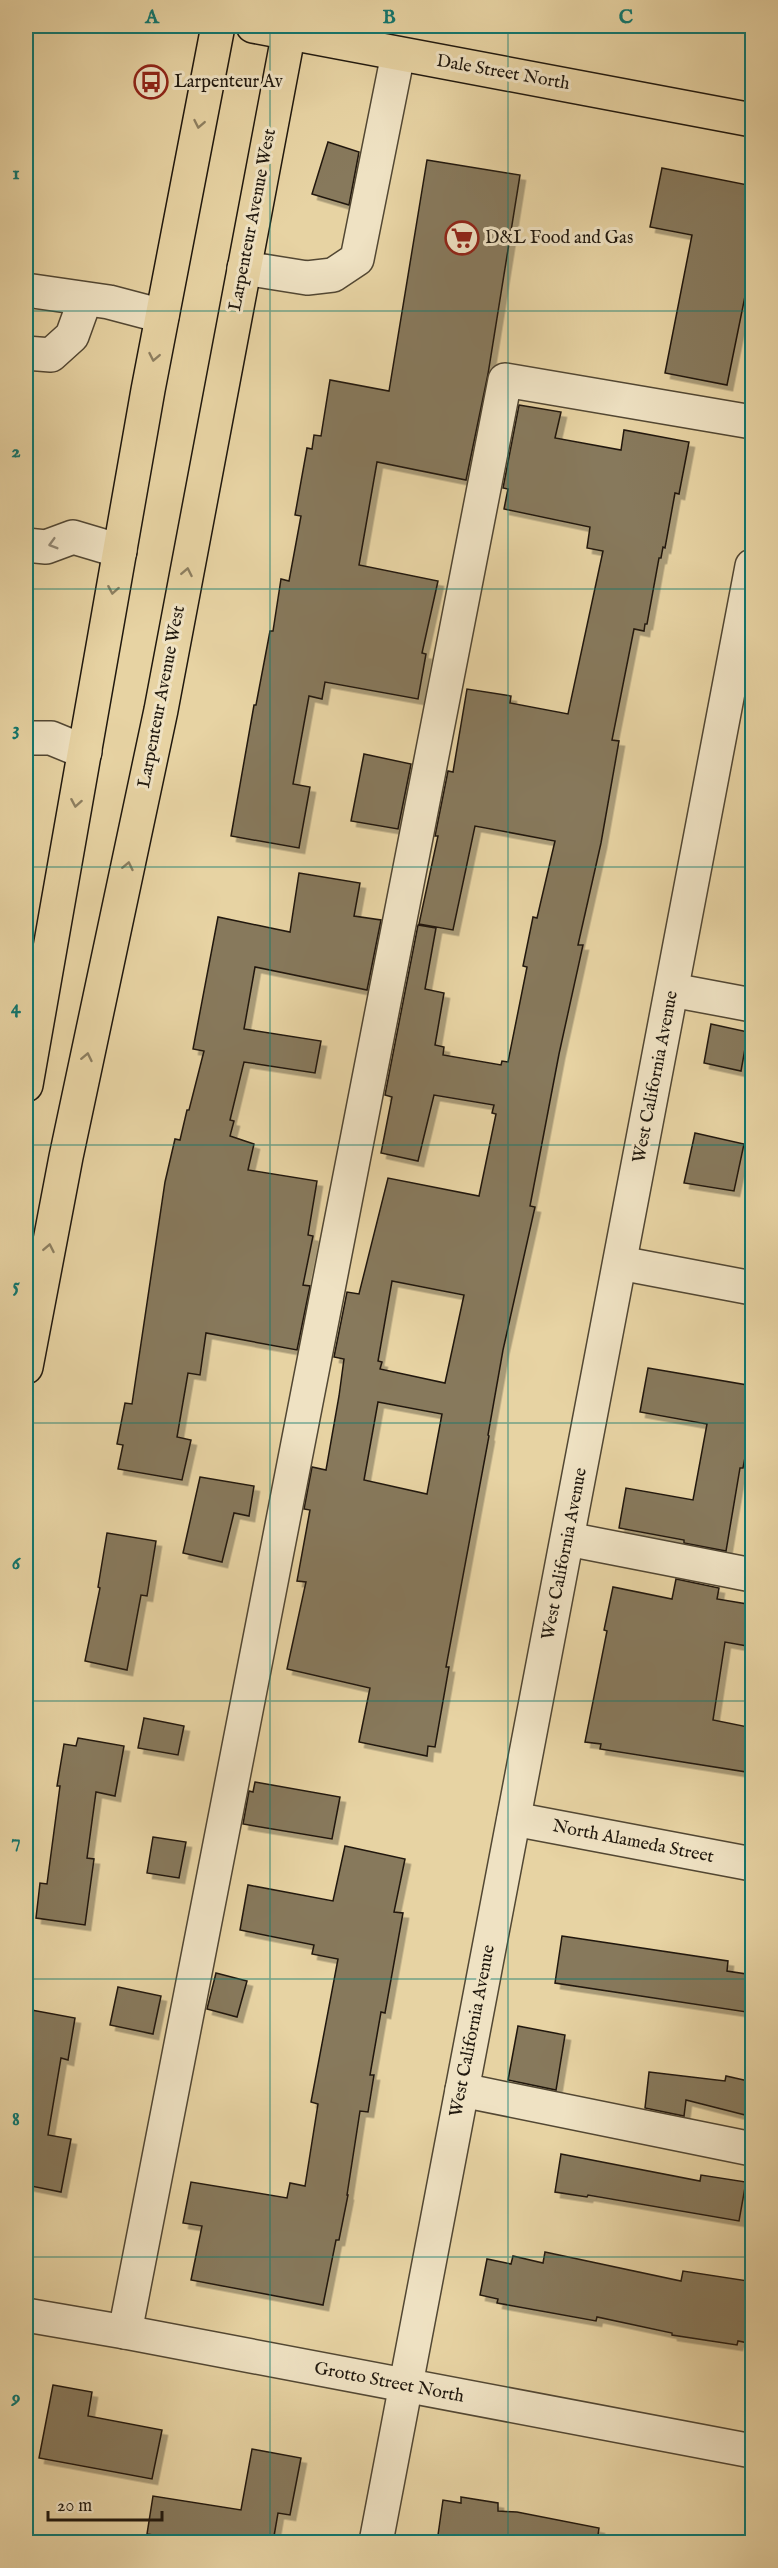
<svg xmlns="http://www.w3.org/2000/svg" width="778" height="2568" viewBox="0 0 778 2568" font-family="'IM FELL English',serif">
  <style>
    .building { fill: #87795b; stroke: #20180e; stroke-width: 1.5; fill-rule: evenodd; filter: url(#shadow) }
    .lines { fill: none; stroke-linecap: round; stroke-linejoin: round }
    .minor-casing { stroke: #524733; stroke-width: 36 }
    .major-casing { stroke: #20180e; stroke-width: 36 }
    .minor { stroke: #efe2c3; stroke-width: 33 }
    .major { stroke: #e7d3a3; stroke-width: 33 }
    .oneway { stroke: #8d7f60 }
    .oneway2 { stroke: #928772 }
    .grid { fill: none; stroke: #0f766e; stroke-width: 1.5; stroke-opacity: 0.55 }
    .labels { text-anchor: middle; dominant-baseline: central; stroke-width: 6; stroke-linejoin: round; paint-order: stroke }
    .street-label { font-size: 18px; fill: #20180e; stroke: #efe2c3 }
    .poi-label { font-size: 18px; fill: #20180e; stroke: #efe2c3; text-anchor: start }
    .neatline { fill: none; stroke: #0f766e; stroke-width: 2 }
    .grid-label { font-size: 20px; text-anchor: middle; font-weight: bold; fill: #0f766e }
  </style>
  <defs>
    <filter id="shadow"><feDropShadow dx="5.5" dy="5.5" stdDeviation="0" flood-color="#0004"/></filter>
  </defs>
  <rect width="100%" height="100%" fill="#e7d3a3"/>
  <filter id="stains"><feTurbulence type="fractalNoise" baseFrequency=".00333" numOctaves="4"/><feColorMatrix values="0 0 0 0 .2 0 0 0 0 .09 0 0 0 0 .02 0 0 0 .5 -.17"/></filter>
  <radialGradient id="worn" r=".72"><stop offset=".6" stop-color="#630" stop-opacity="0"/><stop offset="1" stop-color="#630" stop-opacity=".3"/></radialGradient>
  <!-- building -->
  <g class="building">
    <path d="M328 142 359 152 349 205 312 194Z"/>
    <path d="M427 160 520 175 488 374 466 480 377 462 359 565 438 581 422 653 426 654 418 699 325 682 322 699 309 696 293 784 310 787 299 848 231 836 254 705H256L270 631H273L281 579 289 581 301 516 295 515 307 448 312 449 314 435 321 436 330 380 389 391Z"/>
    <path d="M662 168 753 186V257L727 385 665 373 692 235 650 227Z"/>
    <path d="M519 405 561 412 555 438 621 450 624 430 689 442 679 494 675 493 665 548 663 547 661 558H659L647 624H645L644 631 634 629 612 740 619 741 601 843 578 945H583L559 1054 530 1206 535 1207 503 1350 488 1435 489 1436 446 1667H449L435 1747 428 1746 427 1756 359 1742 370 1688 287 1669 306 1582 297 1581 310 1510 304 1509 312 1467 326 1470 339 1396 344 1359 334 1357 347 1292 359 1294 388 1178 479 1196 496 1114 492 1113 494 1105 434 1095 418 1161 381 1153 392 1097 385 1095 418 925 436 928 425 989 444 993 435 1045 444 1047 443 1055 501 1065 502 1061 508 1062 527 967 523 966 533 917 537 918 555 841 475 826 453 930 419 924 438 836H435L448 771 453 772 467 689 511 696 510 703 568 714 603 551 587 548 590 527 504 509 508 489 503 488ZM392 1281 464 1295 445 1383 380 1369 382 1362 378 1361ZM378 1402 442 1414 427 1494 364 1480Z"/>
    <path d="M364 754 411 764 398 829 351 821Z"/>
    <path d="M299 873 360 883 354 916 381 920 367 990 255 967 244 1029 321 1041 315 1073 244 1062 230 1120 234 1121 230 1136 254 1144 248 1170 317 1181 308 1235 313 1236 303 1285 310 1286 297 1350 206 1333 200 1375 188 1373 177 1437 191 1440 182 1480 118 1469 123 1445 117 1444 125 1403 132 1404 165 1182 175 1139 180 1140 187 1110H189L204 1051 193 1049 218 917 290 932Z"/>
    <path d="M711 1024 748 1032 741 1071 704 1063Z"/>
    <path d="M695 1133 744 1144 734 1191 684 1183Z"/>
    <path d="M648 1368 753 1386V1416L743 1468H740L726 1551 684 1543V1540L619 1528 626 1488 693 1500 707 1424 640 1412Z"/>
    <path d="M200 1477 254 1486 249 1516 234 1513 222 1562 183 1553Z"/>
    <path d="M107 1533 156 1541 147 1596 141 1595 127 1670 85 1661 100 1588 98 1587Z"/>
    <path d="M676 1579 719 1588 717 1599 753 1605V1647L725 1642 713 1720 753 1728V1773L600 1749 601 1744 585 1742 607 1631 604 1630 613 1587 672 1599Z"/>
    <path d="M144 1718 184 1726 178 1755 138 1748Z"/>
    <path d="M78 1738 124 1746 115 1796 96 1792 87 1858 94 1859 85 1925 36 1918 40 1883 47 1884 60 1786H57L64 1744 76 1746Z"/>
    <path d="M255 1782 340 1797 332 1839 243 1824 249 1791 253 1792Z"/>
    <path d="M153 1837 186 1842 179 1878 147 1873Z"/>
    <path d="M345 1846 405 1859 394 1912 403 1913 385 2013 381 2012 370 2075H374L368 2112 360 2111 347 2195H348L339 2240H336L323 2305 191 2280 202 2226 183 2223 191 2182 287 2198 290 2183 305 2186 318 2104 311 2102 338 1959 312 1954 314 1945 240 1930 248 1885 333 1901Z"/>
    <path d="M562 1936 728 1961 727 1971 753 1975V2013L555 1983Z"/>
    <path d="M216 1973 247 1981 237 2017 207 2009Z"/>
    <path d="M118 1987 161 1996 153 2034 110 2025Z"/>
    <path d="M26 2009 75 2018 68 2060 61 2058 48 2135 71 2139 61 2192 26 2185Z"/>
    <path d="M518 2026 565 2035 556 2090 508 2080Z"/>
    <path d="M649 2072 725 2081 726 2076 753 2082V2117L686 2100 684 2116 645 2108Z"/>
    <path d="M561 2154 700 2181 701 2175 746 2182 739 2221 588 2195 587 2197 555 2192Z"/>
    <path d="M545 2252 681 2281 683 2271 748 2281 747 2283 753 2284V2344L738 2341 737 2345 672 2335V2333L597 2317 596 2321 497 2303 498 2299 480 2295 487 2259 511 2264 513 2256 543 2263Z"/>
    <path d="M53 2385 92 2392 88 2416 162 2430 152 2479 39 2458Z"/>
    <path d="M252 2449 301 2458 290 2515 278 2513 273 2542H196L147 2534 153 2496 241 2510Z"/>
    <path d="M461 2497 498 2503V2511L517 2512 599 2528 597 2542H437L443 2500 461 2503Z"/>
  </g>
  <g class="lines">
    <defs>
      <g id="minor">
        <path d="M244 268 307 278 333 275 357 259 398 54"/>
        <path d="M26 290 109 302 162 316"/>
        <path d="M26 353 51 355 72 336 85 300"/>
        <path d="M26 545 46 547 73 537 120 551"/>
        <path d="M26 738H51L85 752"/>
        <path d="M672 990 752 1005"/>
        <path d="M620 1263 752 1288"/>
        <path d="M568 1539 752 1575"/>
        <path d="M514 1819 752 1864"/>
        <path d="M462 2090 752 2149"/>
        <path d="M26 2315 125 2332 752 2451"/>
        <path d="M125 2332 505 380 752 422"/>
        <path d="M376 2542 752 566"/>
      </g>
      <g id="major">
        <path d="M253 26 752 120"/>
        <path d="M26 1085 148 390 218 26"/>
        <path d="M26 1367 66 1157 161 710 290 26"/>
      </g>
    </defs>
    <!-- minor casing -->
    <use href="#minor" class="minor-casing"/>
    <!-- major casing -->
    <use href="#major" class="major-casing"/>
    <!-- minor -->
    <use href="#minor" class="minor"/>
    <!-- major -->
    <use href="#major" class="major"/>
  </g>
  <!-- one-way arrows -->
  <defs><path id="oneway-chevron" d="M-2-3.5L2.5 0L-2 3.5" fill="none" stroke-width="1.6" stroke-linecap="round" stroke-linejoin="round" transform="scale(1.5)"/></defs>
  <g class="oneway">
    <use href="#oneway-chevron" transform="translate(199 124) rotate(101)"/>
    <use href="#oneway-chevron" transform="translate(154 357) rotate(101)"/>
    <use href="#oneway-chevron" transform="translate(187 572) rotate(-79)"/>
    <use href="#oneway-chevron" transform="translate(113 590) rotate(100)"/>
    <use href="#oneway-chevron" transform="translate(76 803) rotate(100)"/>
    <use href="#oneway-chevron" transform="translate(128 866) rotate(-78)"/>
    <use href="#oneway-chevron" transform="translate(87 1057) rotate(-78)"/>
    <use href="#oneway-chevron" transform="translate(49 1248) rotate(-79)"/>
  </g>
  <use class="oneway2" href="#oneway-chevron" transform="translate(53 544) rotate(164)"/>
  <!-- grid -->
  <path class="grid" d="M270 26V2542M508 26V2542M26 311H752M26 589H752M26 867H752M26 1145H752M26 1423H752M26 1701H752M26 1979H752M26 2257H752"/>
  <!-- icons -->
  <defs>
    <symbol id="bus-ring" viewBox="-11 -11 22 22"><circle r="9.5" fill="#efe2c3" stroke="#8f2418" stroke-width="1.5"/><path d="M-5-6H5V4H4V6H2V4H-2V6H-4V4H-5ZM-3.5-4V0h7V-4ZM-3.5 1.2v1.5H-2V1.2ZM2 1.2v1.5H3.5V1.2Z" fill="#8f2418"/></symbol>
    <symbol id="supermarket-ring" viewBox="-11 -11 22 22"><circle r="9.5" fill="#efe2c3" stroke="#8f2418" stroke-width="1.5"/><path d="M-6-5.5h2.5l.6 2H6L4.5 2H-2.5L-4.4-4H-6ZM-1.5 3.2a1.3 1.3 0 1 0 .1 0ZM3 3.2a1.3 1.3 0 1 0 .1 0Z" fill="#8f2418"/></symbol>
  </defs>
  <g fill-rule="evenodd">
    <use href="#bus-ring" x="132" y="63" width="38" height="38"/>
    <use href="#supermarket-ring" x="443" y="219" width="38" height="38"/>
  </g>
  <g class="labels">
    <!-- street labels -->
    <g class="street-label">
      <text transform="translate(503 73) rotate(10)">Dale Street North</text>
      <text transform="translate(253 220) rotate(-79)">Larpenteur Avenue West</text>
      <text transform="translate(162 697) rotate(-79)">Larpenteur Avenue West</text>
      <text transform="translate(656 1077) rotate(-79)">West California Avenue</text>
      <text transform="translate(565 1554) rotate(-79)">West California Avenue</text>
      <text transform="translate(633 1842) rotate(11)">North Alameda Street</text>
      <text transform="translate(473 2031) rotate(-79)">West California Avenue</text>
      <text transform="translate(389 2383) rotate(11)">Grotto Street North</text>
    </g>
    <!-- poi labels -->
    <g class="poi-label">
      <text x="174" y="82">Larpenteur Av</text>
      <text x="485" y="238">D&amp;L Food and Gas</text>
    </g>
  </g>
  <!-- margin -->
  <rect width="778" height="2568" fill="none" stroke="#e7d3a3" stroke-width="66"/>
  <!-- scale -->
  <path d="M48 2511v9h114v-9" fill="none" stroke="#20180e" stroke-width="3"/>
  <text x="57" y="2511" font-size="18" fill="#20180e" stroke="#efe2c3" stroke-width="4.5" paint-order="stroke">20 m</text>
  <rect x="33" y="33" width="712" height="2502" class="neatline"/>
  <g class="grid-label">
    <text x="152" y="23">A</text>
    <text x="389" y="23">B</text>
    <text x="626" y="23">C</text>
    <text x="16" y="179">1</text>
    <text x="16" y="457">2</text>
    <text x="16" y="735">3</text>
    <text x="16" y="1013">4</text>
    <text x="16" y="1291">5</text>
    <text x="16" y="1569">6</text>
    <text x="16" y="1847">7</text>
    <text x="16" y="2125">8</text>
    <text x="16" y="2403">9</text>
  </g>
  <rect width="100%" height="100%" filter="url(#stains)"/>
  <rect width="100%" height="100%" fill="url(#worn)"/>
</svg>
